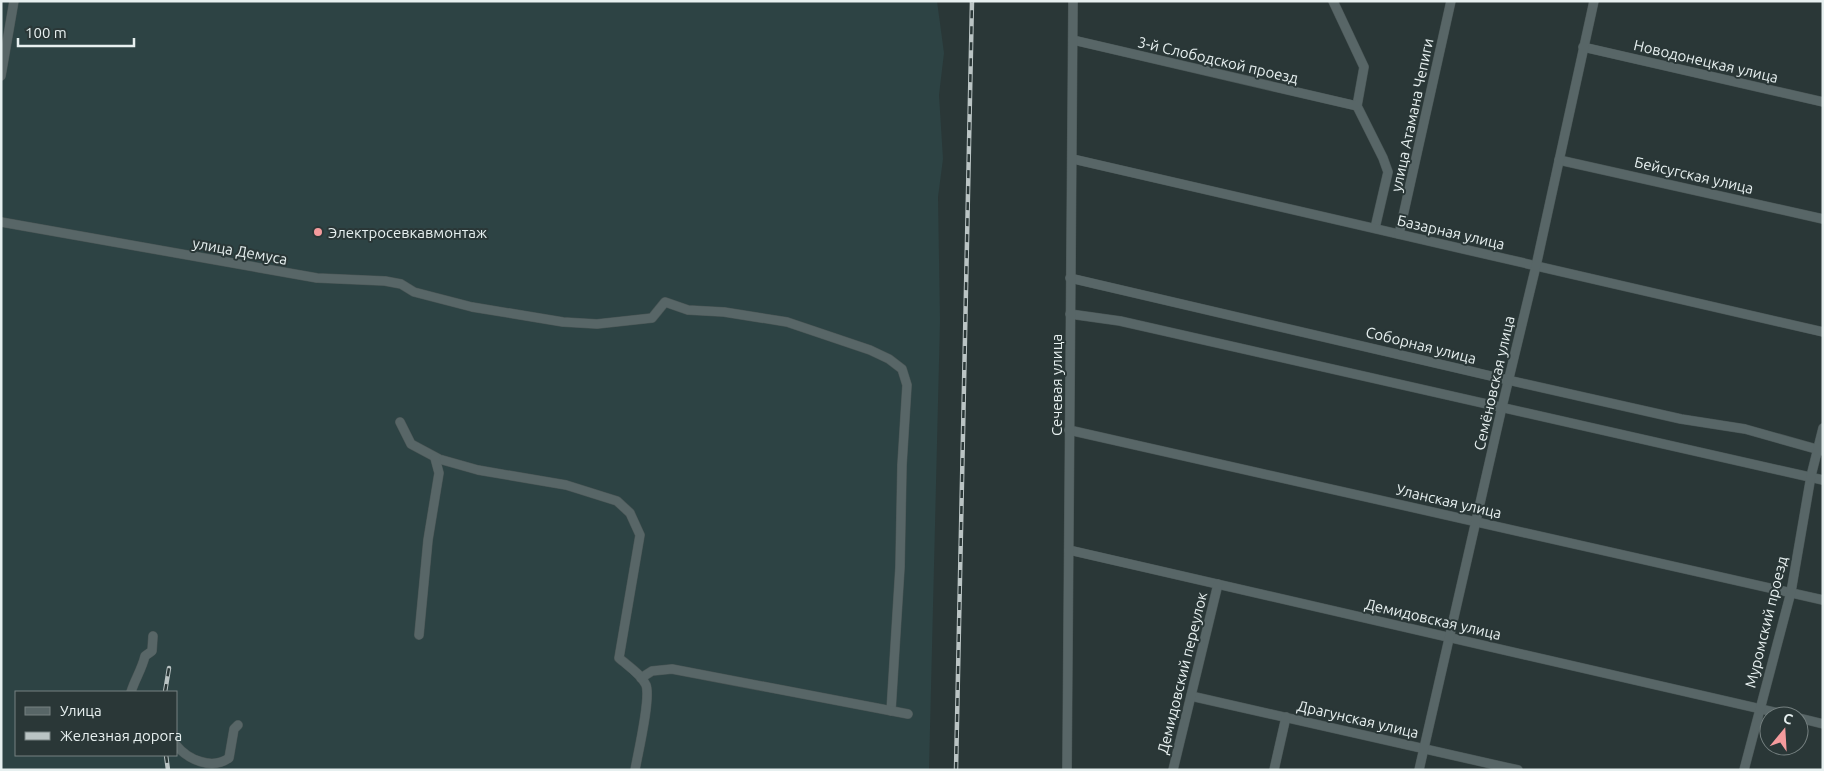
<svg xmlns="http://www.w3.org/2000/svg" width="1824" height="771" viewBox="0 0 1824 771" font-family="Ubuntu,sans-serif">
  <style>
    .built { fill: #2d4344; fill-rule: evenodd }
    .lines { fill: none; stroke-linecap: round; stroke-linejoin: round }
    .street-casing { stroke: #495555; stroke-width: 10 }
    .street { stroke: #586667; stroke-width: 9 }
    .rail-casing { stroke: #bac4c4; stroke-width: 4.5 }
    .rail { stroke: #2a3737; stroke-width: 2.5; stroke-dasharray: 8; stroke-linecap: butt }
    .poi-dot { fill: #f59b9d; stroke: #2a3737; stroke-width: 2 }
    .labels { text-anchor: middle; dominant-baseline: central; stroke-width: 4; stroke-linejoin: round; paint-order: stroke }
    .street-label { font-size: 15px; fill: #e7f0f0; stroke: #2a3737 }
    .poi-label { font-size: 15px; fill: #e7f0f0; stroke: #2a3737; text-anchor: start }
  </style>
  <rect width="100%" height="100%" fill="#2a3737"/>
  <!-- built -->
  <path class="built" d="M1 1H937L944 53 939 95 943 159 938 197 940 321 929 770H1ZM16 692H176V755H16Z"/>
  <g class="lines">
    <defs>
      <g id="street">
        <path d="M1333 1 1364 67 1357 106 1383 158 1388 172 1375 228"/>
        <path d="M1073 40 1357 106"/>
        <path d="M1583 47 1823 102"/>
        <path d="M1 76 14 1"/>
        <path d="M1073 159 1823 332"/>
        <path d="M1559 160 1823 219"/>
        <path d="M1 222 317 278 385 281 401 284 414 292 472 307 563 322 597 324 652 318 665 302 688 310 724 312 787 322 870 350 889 359 902 369 907 385 902 465 900 567 891 711"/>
        <path d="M1399 234 1451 1"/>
        <path d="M1070 278 1508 380 1681 419 1745 429 1823 451"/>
        <path d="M1070 314 1120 321 1823 480"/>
        <path d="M400 422 411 444 439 459 478 470 566 485 617 501 630 513 640 535 619 658C628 666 641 674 646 685 651 698 638 753 635 770"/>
        <path d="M1069 430 1823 600"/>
        <path d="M1069 550 1791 716"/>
        <path d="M419 635 428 540 439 473 435 458"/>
        <path d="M641 678 652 671 672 669 908 714"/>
        <path d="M131 692C135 679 142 669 145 656L152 651 153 636"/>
        <path d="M1191 696 1518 770"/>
        <path d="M1799 718 1823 724"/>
        <path d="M176 745C188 760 212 770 229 758L234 729 238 725"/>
        <path d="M1067 770 1073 1"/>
        <path d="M1173 770 1218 584"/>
        <path d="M1274 770 1286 717"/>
        <path d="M1419 770 1502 407 1536 266 1594 1"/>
        <path d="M1744 770 1791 592 1811 476 1823 428"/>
      </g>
    </defs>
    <!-- street casing -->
    <use href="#street" class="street-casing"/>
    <!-- street -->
    <use href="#street" class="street"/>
    <defs>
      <g id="rail">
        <path d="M165 692 169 668"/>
        <path d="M166 755 168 770"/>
        <path d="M956 770 972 1"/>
      </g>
    </defs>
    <!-- rail casing -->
    <use href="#rail" class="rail-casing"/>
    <!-- rail -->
    <use href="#rail" class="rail"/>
  </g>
  <!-- markers -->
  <circle class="poi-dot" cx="318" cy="232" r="5"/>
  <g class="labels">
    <!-- street labels -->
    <g class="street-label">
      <text transform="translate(1218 60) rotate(13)">3-й Слободской проезд</text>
      <text transform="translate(1706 61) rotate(13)">Новодонецкая улица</text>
      <text transform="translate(1412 115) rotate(-78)">улица Атамана Чепиги</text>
      <text transform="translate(1694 175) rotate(13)">Бейсугская улица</text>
      <text transform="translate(1451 232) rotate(13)">Базарная улица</text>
      <text transform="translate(240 251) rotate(10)">улица Демуса</text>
      <text transform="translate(1421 345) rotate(14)">Соборная улица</text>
      <text transform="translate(1494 383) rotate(-77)">Семёновская улица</text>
      <text transform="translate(1056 385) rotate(-90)">Сечевая улица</text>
      <text transform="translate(1449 501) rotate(13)">Уланская улица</text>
      <text transform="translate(1433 619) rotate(13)">Демидовская улица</text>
      <text transform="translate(1766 622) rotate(-76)">Муромский проезд</text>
      <text transform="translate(1182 673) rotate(-76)">Демидовский переулок</text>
      <text transform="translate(1358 719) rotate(13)">Драгунская улица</text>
    </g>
    <!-- poi labels -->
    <g class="poi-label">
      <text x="328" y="232">Электросевкавмонтаж</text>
    </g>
  </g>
  <!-- border -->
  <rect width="1824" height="771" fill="none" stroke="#e7f0f0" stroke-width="5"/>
  <!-- legend -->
  <rect x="15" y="691" width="162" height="65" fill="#2a3737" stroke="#768181"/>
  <rect x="25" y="707" width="25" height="8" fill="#586667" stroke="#768181"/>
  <text x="60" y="716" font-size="15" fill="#e7f0f0">Улица</text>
  <rect x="25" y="732" width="25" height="8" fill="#bac4c4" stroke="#768181"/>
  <text x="60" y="741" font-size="15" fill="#e7f0f0">Железная дорога</text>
  <!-- north arrow -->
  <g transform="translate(1784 731) rotate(18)"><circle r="24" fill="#2a3737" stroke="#768181"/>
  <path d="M0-4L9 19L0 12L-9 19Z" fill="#f59b9d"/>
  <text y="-8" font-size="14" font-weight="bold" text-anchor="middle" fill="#e7f0f0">С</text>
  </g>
  <!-- scale -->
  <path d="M18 38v8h116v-8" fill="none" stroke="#e7f0f0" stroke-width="2.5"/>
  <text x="25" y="38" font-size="15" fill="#e7f0f0" stroke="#2a3737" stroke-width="4" paint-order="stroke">100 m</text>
</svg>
